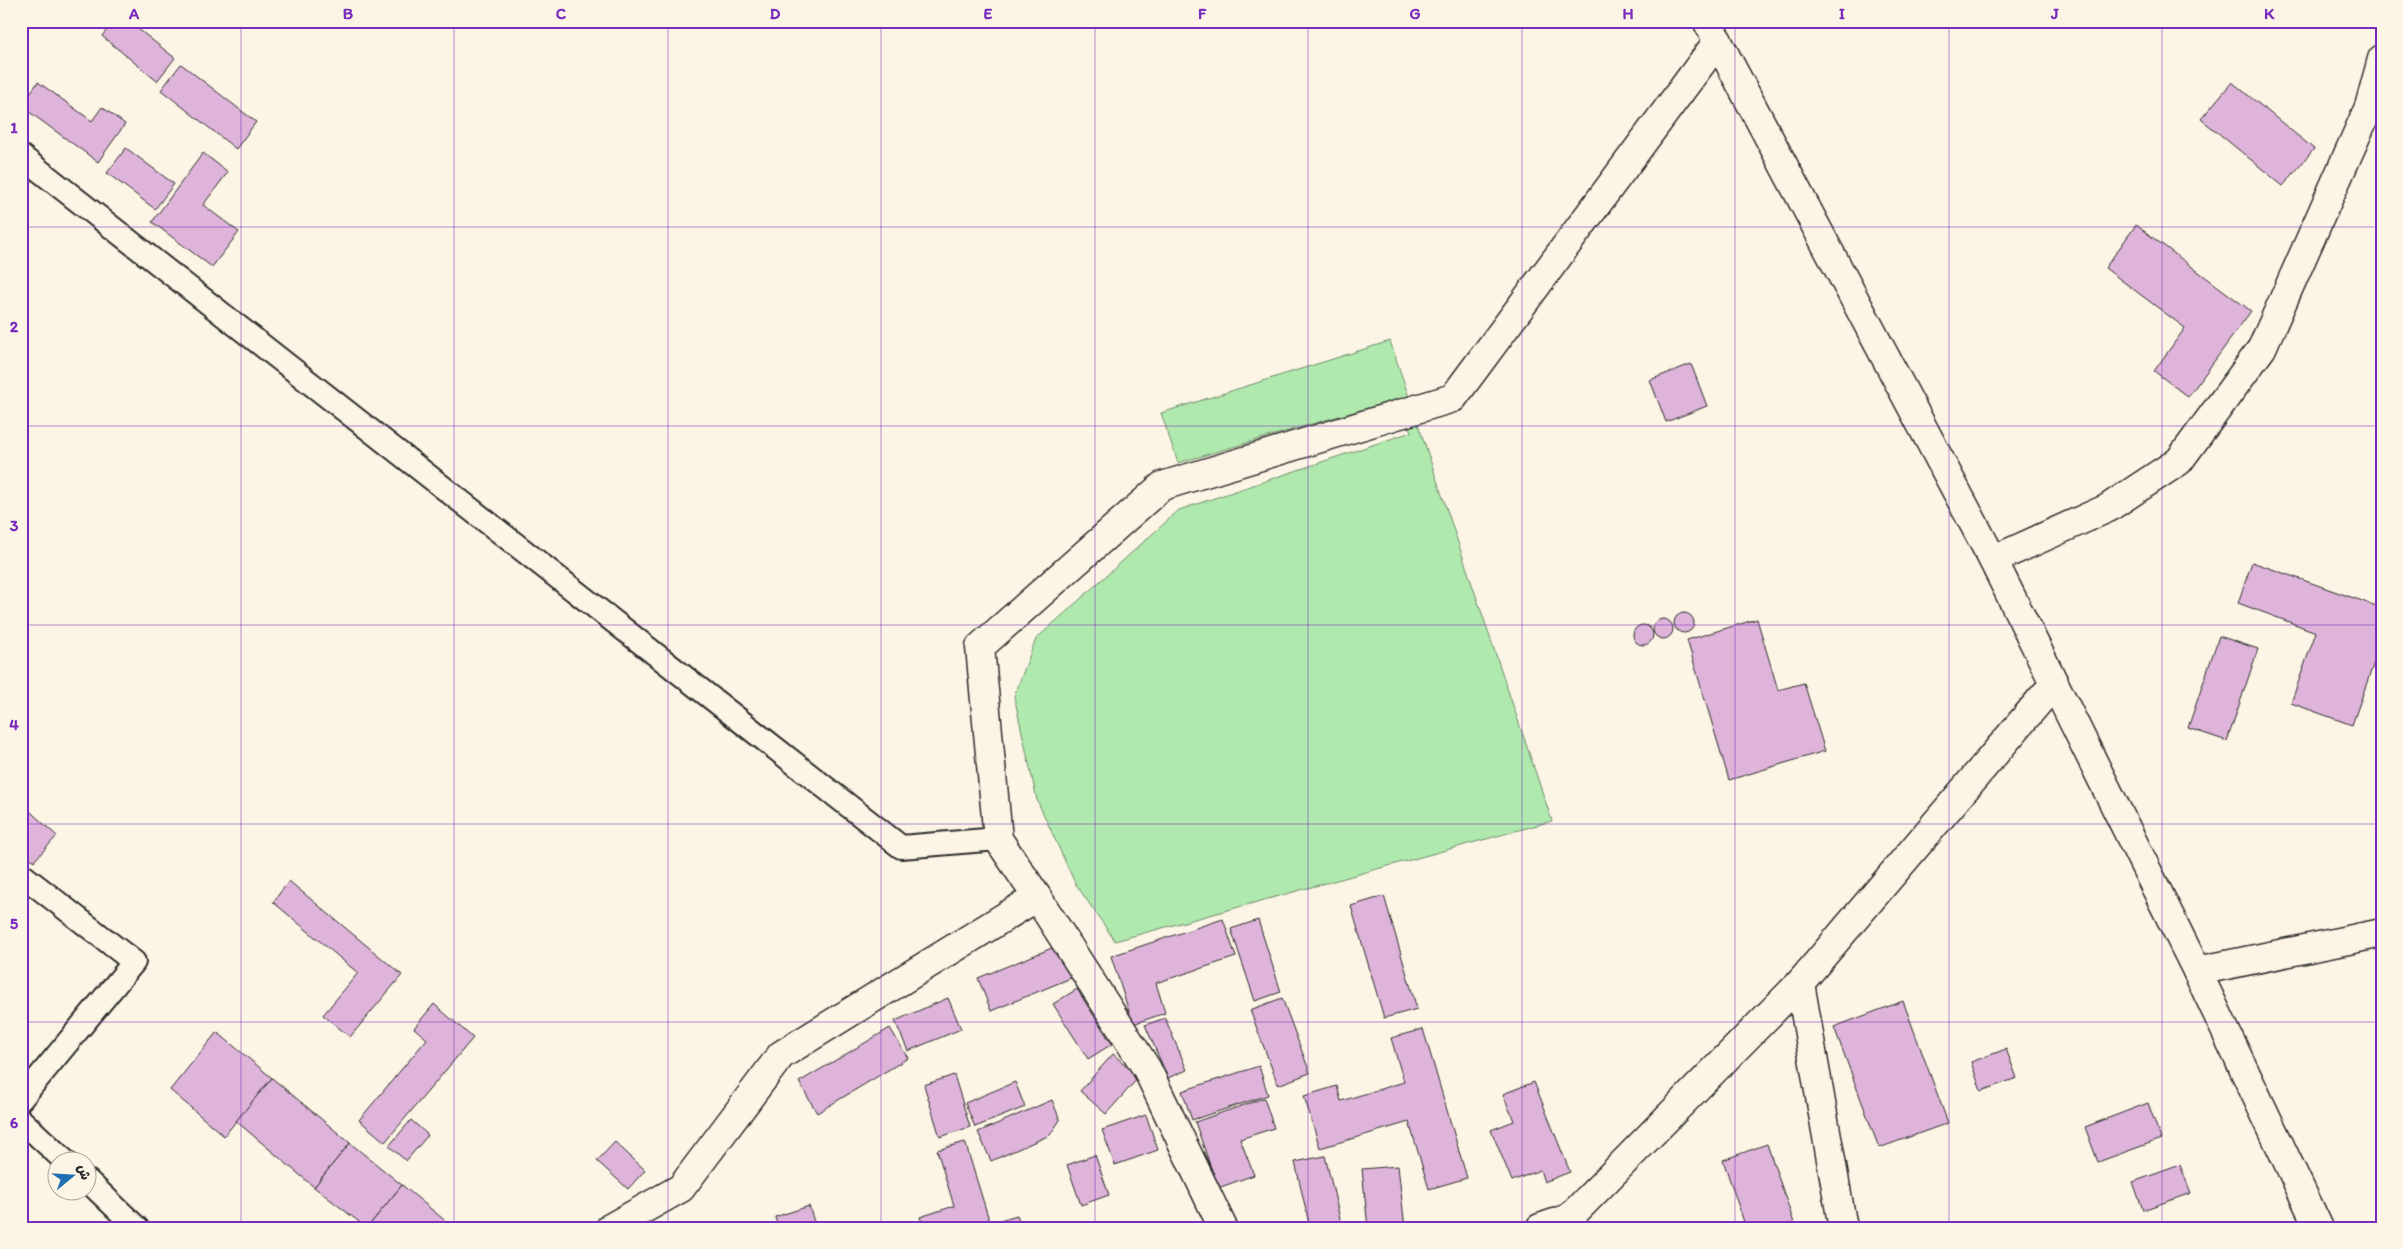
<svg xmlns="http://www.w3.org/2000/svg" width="2403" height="1249" viewBox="0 0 2403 1249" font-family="Itim,'Playpen Sans Arabic',sans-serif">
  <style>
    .green { fill: #b0e9ad; stroke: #6e8a6c }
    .building { fill: #deb4da; stroke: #2b2b2b }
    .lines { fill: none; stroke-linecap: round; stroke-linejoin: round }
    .service-casing { stroke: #2b2b2b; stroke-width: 26 }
    .minor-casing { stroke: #2b2b2b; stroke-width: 31 }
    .primary-casing { stroke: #2b2b2b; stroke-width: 31 }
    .service { stroke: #fcf5e5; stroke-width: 22 }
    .minor { stroke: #fcf5e5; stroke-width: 28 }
    .primary { stroke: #fcf5e5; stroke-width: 28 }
    .grid { fill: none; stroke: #7b2cbf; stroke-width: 1; stroke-opacity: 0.55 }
    .neatline { fill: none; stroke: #7b2cbf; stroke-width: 2 }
    .grid-label { font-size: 16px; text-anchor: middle; font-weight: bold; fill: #7b2cbf }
  </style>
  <rect width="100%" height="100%" fill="#fcf5e5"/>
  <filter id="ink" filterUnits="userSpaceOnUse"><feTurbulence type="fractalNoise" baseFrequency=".02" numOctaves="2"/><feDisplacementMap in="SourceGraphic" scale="10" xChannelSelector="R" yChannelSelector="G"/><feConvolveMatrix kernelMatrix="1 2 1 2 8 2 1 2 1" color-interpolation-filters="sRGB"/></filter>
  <g filter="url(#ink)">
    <!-- green -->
    <path class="green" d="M1390 341 1552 821 1115 941 1075 883 1037 800 1014 696 1036 639 1179 510 1411 432 1398 399 1178 463 1161 413Z"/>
    <!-- building -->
    <g class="building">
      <path d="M114 21H128L175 58 157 81 102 36Z"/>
      <path d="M181 64 256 122 236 149 161 90Z"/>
      <path d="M38 82 92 121 102 107 125 124 98 162 21 106Z"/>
      <path d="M2232 82 2314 149 2283 186 2201 119Z"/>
      <path d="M126 148 174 184 155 209 107 173Z"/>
      <path d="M203 153 228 172 203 205 239 232 212 267 152 222Z"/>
      <path d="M2136 225 2251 311 2188 397 2154 371 2185 328 2105 268Z"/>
      <path d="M1691 364 1707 406 1666 422 1650 380Z"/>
      <path d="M2252 562 2382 608V640L2352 725 2291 703 2316 632 2238 603Z"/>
      <circle cx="1684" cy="623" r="10"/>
      <path d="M1757 619 1778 690 1804 683 1825 751 1729 780 1687 640Z"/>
      <circle cx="1663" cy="629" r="10"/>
      <circle cx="1643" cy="635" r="10"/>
      <path d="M2219 636 2258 649 2227 741 2188 728Z"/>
      <path d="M21 803 57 836 34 861 21 850Z"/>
      <path d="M289 881 402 975 350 1037 323 1015 358 973 273 902Z"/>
      <path d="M1384 896 1417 1009 1384 1018 1351 906Z"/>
      <path d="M1223 919 1236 957 1156 983 1165 1013 1133 1024 1111 956Z"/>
      <path d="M1258 920 1281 992 1255 1001 1231 929Z"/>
      <path d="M1057 946 1071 978 991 1011 978 978Z"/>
      <path d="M1077 989 1112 1044 1088 1059 1053 1004Z"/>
      <path d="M948 998 961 1029 908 1051 895 1021Z"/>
      <path d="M1282 998 1310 1073 1278 1085 1250 1010Z"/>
      <path d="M1903 1001 1948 1123 1879 1148 1834 1027Z"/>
      <path d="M434 1004 473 1038 385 1142 359 1120 427 1039 414 1028Z"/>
      <path d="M1165 1018 1187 1070 1168 1078 1145 1025Z"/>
      <path d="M890 1028 908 1058 817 1113 799 1082Z"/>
      <path d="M1423 1029 1467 1178 1429 1189 1409 1122 1320 1148 1304 1096 1337 1086 1341 1101 1404 1082 1391 1038Z"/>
      <path d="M217 1032 272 1078 224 1136 170 1090Z"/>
      <path d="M2006 1049 2017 1078 1981 1091 1971 1062Z"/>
      <path d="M1113 1054 1139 1077 1106 1114 1080 1091Z"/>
      <path d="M1259 1066 1268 1095 1192 1120 1182 1091Z"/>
      <path d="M954 1075 970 1127 940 1137 924 1085Z"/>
      <path d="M272 1078 350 1143 314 1187 236 1121Z"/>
      <path d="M1015 1082 1025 1107 975 1127 965 1103Z"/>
      <path d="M1534 1082 1570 1172 1544 1182 1540 1170 1512 1181 1491 1130 1514 1121 1503 1094Z"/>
      <path d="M1264 1098 1274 1128 1240 1139 1254 1175 1218 1188 1195 1122Z"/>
      <path d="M1052 1100 1060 1120 1050 1135 991 1161 978 1132Z"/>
      <path d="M2148 1103 2161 1139 2098 1162 2085 1127Z"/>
      <path d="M1146 1115 1158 1150 1115 1165 1102 1130Z"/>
      <path d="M411 1120 428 1135 406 1161 389 1146Z"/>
      <path d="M615 1142 645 1170 628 1189 597 1161Z"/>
      <path d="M965 1142 990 1223 1017 1215 1022 1228H924L920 1217 954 1206 937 1150Z"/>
      <path d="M350 1143 402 1185 367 1228 314 1187Z"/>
      <path d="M1767 1144 1794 1223 1781 1228H1746L1723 1160Z"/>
      <path d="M1095 1155 1109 1195 1081 1205 1067 1165Z"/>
      <path d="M1325 1156 1342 1227 1310 1228 1295 1162Z"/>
      <path d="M2180 1165 2191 1193 2143 1210 2133 1182Z"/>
      <path d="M1398 1166 1405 1228H1368L1362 1169Z"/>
      <path d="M402 1185 454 1228H367Z"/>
      <path d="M809 1206 816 1228H778L775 1217Z"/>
    </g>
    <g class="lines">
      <defs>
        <g id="service">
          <path d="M21 156 901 847 998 839"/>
          <path d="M21 874 134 962 21 1099"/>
          <path d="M21 1120 66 1162"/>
          <path d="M88 1181 137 1228"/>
        </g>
        <g id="minor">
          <path d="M1993 560 2108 508 2179 461 2262 348 2369 107 2382 59"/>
          <path d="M1037 897 998 839 980 647 1162 486 1453 398 1718 41"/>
          <path d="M2197 971 2382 933"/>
          <path d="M1800 983 1843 1228"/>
          <path d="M610 1228 681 1188 781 1055 1037 897 1147 1069 1223 1228"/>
          <path d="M1540 1228 1569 1218 1800 983 2053 685"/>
        </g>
        <path id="primary" d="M1707 21 1993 560 2197 971 2319 1228"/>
      </defs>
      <!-- service casing -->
      <use href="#service" class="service-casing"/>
      <!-- minor casing -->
      <use href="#minor" class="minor-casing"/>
      <!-- primary casing -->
      <use href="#primary" class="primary-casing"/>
      <!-- service -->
      <use href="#service" class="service"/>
      <!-- minor -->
      <use href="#minor" class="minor"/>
      <!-- primary -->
      <use href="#primary" class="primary"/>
    </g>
  </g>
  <!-- grid -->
  <path class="grid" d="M241 21V1228M454 21V1228M668 21V1228M881 21V1228M1095 21V1228M1308 21V1228M1522 21V1228M1735 21V1228M1949 21V1228M2162 21V1228M21 227H2382M21 426H2382M21 625H2382M21 824H2382M21 1022H2382"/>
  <!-- margin -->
  <rect width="2403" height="1249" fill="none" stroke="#fcf5e5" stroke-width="55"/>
  <!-- north arrow -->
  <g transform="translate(72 1176) rotate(72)"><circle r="24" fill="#fcf5e5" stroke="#a8a49b"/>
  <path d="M0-4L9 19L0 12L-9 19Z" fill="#1f6fb2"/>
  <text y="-8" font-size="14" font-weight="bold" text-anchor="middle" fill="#2b2b2b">ش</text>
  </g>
  <rect x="28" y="28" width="2348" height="1194" class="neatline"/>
  <g class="grid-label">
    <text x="134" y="19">A</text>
    <text x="348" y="19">B</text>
    <text x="561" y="19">C</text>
    <text x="775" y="19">D</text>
    <text x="988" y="19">E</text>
    <text x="1202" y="19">F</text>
    <text x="1415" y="19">G</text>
    <text x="1628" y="19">H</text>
    <text x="1842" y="19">I</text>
    <text x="2055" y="19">J</text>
    <text x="2269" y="19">K</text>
    <text x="14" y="133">1</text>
    <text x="14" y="332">2</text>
    <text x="14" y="531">3</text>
    <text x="14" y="730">4</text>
    <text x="14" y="929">5</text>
    <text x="14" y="1128">6</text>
  </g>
</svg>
